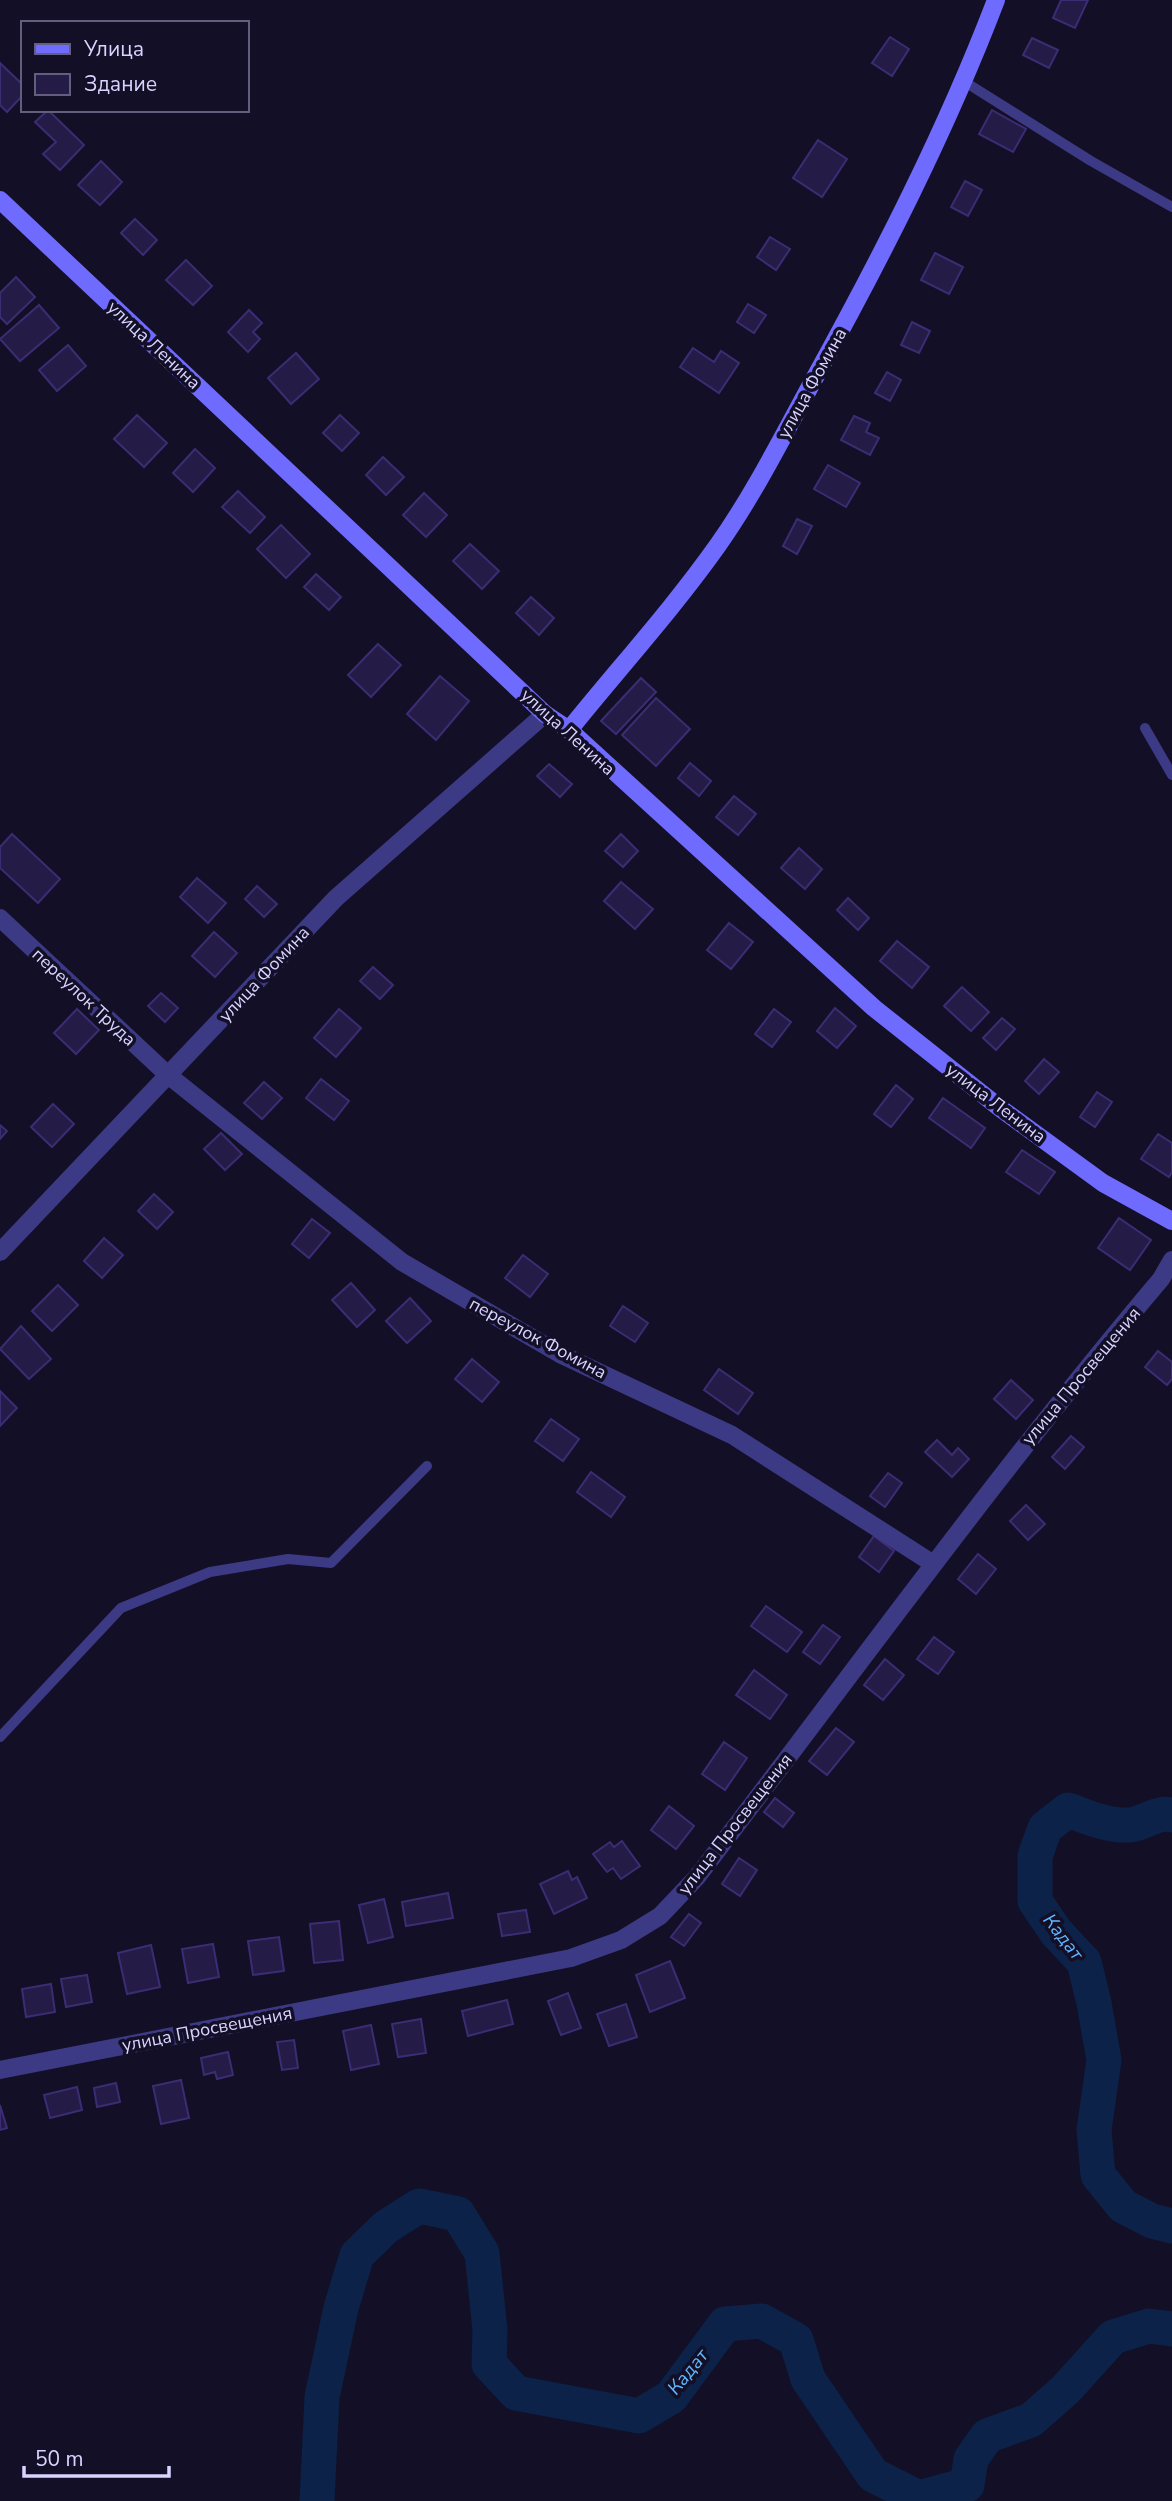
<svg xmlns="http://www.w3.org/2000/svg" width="1172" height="2501" viewBox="0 0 1172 2501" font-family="'Nunito Sans',sans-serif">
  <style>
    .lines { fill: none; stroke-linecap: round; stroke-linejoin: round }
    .river { stroke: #0c2248; stroke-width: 35 }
    .building { fill: #241b47; stroke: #3b2d73; stroke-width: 2 }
    .lane { stroke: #3d3a85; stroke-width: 10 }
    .street { stroke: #3d3a85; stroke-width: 18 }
    .secondary { stroke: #6f6bff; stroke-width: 18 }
    .labels { text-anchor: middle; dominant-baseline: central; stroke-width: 7; stroke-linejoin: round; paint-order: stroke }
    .street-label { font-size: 18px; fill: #d9d4ff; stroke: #130f26 }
    .water-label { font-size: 19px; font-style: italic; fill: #62b6ff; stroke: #130f26 }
  </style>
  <rect width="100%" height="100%" fill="#130f26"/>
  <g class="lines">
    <!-- river -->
    <g class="river">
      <path d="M1172 1815C1158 1811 1143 1824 1129 1825 1107 1826 1088 1817 1068 1810L1045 1828 1035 1856V1901L1056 1932 1084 1962 1094 2003 1104 2060 1094 2130 1098 2175 1123 2206 1152 2221 1172 2226"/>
      <path d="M317 2501 322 2397 341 2308 357 2255 386 2227 419 2206 458 2214 482 2253 490 2330 489 2364 516 2393 639 2416 671 2397 725 2324 762 2321 796 2340 808 2379 873 2475 919 2498 967 2485 971 2459 987 2436 1031 2420 1066 2389 1113 2337 1149 2326 1172 2329"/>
    </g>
  </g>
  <!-- building -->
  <g class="building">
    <path d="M1061 0H1088L1075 28 1053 18Z"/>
    <path d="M890 37 909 49 892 76 872 63Z"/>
    <path d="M1032 38 1058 50 1049 68 1023 55Z"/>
    <path d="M0 63 23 85V95L7 112 0 105Z"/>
    <path d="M48 110 84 145 60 170 43 154 56 142 35 122Z"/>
    <path d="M992 110 1026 129 1013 152 979 134Z"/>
    <path d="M818 140 847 159 822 197 793 178Z"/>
    <path d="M101 161 122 182 100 205 78 185Z"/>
    <path d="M965 181 982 190 968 216 951 207Z"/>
    <path d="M135 219 157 240 143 255 121 233Z"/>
    <path d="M770 237 790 249 776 270 757 257Z"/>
    <path d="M935 253 963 267 949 294 921 280Z"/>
    <path d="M186 260 212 286 193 305 166 280Z"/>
    <path d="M16 277 35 297 7 324 0 317V293Z"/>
    <path d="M748 304 766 315 754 333 737 322Z"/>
    <path d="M39 305 59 328 20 361 0 339Z"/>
    <path d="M249 310 262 323 253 332 260 339 248 352 228 332Z"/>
    <path d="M912 322 930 331 919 353 901 345Z"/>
    <path d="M68 345 86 366 57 391 39 370Z"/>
    <path d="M693 348 714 362 721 351 739 363 719 393 680 367Z"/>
    <path d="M296 353 319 379 291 404 268 378Z"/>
    <path d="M887 372 901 380 890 401 875 393Z"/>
    <path d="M137 415 167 443 144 467 114 439Z"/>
    <path d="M340 415 359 433 342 451 323 433Z"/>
    <path d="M854 416 870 423 866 432 879 438 870 455 841 440Z"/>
    <path d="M195 449 215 468 193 492 173 473Z"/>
    <path d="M383 457 404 477 386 495 366 475Z"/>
    <path d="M828 465 860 483 846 507 814 489Z"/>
    <path d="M238 491 265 517 250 533 222 507Z"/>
    <path d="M424 493 447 515 426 537 403 515Z"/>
    <path d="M797 519 812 526 797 554 783 546Z"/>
    <path d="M281 525 310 554 286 578 257 549Z"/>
    <path d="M470 544 499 571 482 589 453 561Z"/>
    <path d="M316 574 341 597 329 610 304 587Z"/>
    <path d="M531 597 554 618 539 635 516 613Z"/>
    <path d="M378 644 401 665 371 697 348 675Z"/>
    <path d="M440 676 469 701 436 740 407 714Z"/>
    <path d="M641 678 656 692 616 734 601 721Z"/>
    <path d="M656 698 690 729 656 766 622 735Z"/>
    <path d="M690 763 711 781 699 796 678 778Z"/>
    <path d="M549 764 572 784 560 797 537 776Z"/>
    <path d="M734 796 756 814 738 835 716 817Z"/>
    <path d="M12 834 60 879 38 903 0 868V847Z"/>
    <path d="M621 834 638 851 623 867 605 851Z"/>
    <path d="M799 848 822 869 805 889 781 868Z"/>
    <path d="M197 878 226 903 208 923 180 897Z"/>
    <path d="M621 882 653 909 635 929 604 901Z"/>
    <path d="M257 886 277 904 264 917 245 899Z"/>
    <path d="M848 898 869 918 858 930 837 910Z"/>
    <path d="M729 923 753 942 731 969 707 950Z"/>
    <path d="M214 932 237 953 215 977 192 956Z"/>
    <path d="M897 941 929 967 912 988 880 961Z"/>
    <path d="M373 967 393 985 380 999 360 981Z"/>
    <path d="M962 987 989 1012 971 1031 944 1006Z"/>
    <path d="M161 993 178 1008 165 1022 148 1006Z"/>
    <path d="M835 1008 856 1026 837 1048 817 1031Z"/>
    <path d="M77 1009 99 1030 76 1054 54 1033Z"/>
    <path d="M339 1009 361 1028 336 1057 314 1038Z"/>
    <path d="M774 1009 791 1022 772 1047 755 1034Z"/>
    <path d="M1002 1018 1015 1029 996 1050 983 1038Z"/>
    <path d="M1044 1059 1059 1072 1039 1094 1025 1081Z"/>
    <path d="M321 1079 349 1101 334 1120 306 1098Z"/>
    <path d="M264 1082 282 1098 262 1119 244 1103Z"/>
    <path d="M896 1085 913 1099 891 1127 874 1114Z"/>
    <path d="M1097 1092 1112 1102 1095 1127 1080 1117Z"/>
    <path d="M943 1098 985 1128 971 1148 929 1118Z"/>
    <path d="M53 1104 74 1124 52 1147 31 1127Z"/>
    <path d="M0 1125 7 1131 0 1139Z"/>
    <path d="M221 1133 242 1154 225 1170 204 1149Z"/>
    <path d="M1158 1134 1172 1143V1172L1169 1177 1141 1159Z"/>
    <path d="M1022 1150 1055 1172 1039 1194 1006 1172Z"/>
    <path d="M154 1194 173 1212 157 1229 138 1211Z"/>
    <path d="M1119 1218 1151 1240 1130 1270 1098 1248Z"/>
    <path d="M312 1219 330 1233 309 1258 292 1244Z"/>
    <path d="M104 1238 123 1255 102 1278 84 1261Z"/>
    <path d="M523 1255 548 1274 530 1297 505 1278Z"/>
    <path d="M351 1283 375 1310 357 1327 332 1300Z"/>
    <path d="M58 1285 78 1305 52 1331 32 1311Z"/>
    <path d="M410 1298 431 1321 407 1343 386 1321Z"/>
    <path d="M623 1306 648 1323 635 1342 610 1326Z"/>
    <path d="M21 1326 51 1359 29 1379 0 1349Z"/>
    <path d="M1158 1351 1172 1362V1379L1167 1385 1145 1367Z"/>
    <path d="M472 1359 499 1382 482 1402 455 1379Z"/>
    <path d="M719 1369 753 1393 738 1414 704 1390Z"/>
    <path d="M1011 1380 1033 1400 1016 1419 994 1399Z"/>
    <path d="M0 1391 17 1408 0 1426Z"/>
    <path d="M551 1419 579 1439 563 1461 535 1441Z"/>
    <path d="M1071 1436 1084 1447 1065 1469 1052 1457Z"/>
    <path d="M937 1440 952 1455 958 1448 969 1459 952 1477 925 1452Z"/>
    <path d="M591 1472 625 1497 611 1517 577 1492Z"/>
    <path d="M888 1473 902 1483 885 1507 870 1496Z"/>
    <path d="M1026 1505 1045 1524 1028 1540 1010 1521Z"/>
    <path d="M874 1536 894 1551 879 1572 859 1557Z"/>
    <path d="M978 1554 996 1569 976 1594 958 1579Z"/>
    <path d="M766 1606 802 1632 787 1652 751 1626Z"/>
    <path d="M823 1625 840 1637 820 1664 803 1652Z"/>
    <path d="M934 1637 954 1652 938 1674 917 1659Z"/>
    <path d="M885 1659 904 1675 883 1700 864 1685Z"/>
    <path d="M754 1670 787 1695 770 1719 736 1695Z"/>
    <path d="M836 1728 854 1742 827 1775 809 1761Z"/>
    <path d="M724 1742 747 1758 725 1790 702 1774Z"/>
    <path d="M775 1798 794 1813 783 1827 764 1812Z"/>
    <path d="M669 1806 694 1826 676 1849 651 1830Z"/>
    <path d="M622 1841 640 1866 621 1879 613 1868 607 1872 593 1854 610 1842 614 1847Z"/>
    <path d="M739 1858 757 1870 740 1896 722 1884Z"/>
    <path d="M568 1871 572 1880 577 1877 587 1898 554 1914 540 1884Z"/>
    <path d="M448 1893 453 1918 406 1926 402 1902Z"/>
    <path d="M384 1899 393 1937 368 1943 359 1905Z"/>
    <path d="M526 1910 530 1932 502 1936 498 1914Z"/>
    <path d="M689 1914 701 1923 684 1946 671 1937Z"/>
    <path d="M339 1921 343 1960 314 1963 310 1924Z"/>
    <path d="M279 1937 284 1971 253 1975 248 1941Z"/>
    <path d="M213 1944 219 1977 188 1983 182 1949Z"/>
    <path d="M151 1945 160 1987 127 1994 118 1953Z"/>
    <path d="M670 1961 685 1998 650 2012 636 1975Z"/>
    <path d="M87 1975 92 2002 66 2007 61 1979Z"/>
    <path d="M51 1984 55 2012 26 2017 22 1989Z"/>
    <path d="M568 1993 581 2028 561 2035 548 2001Z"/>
    <path d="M507 2000 513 2024 468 2036 462 2011Z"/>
    <path d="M626 2004 637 2037 609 2046 597 2014Z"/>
    <path d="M421 2019 426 2053 398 2057 392 2024Z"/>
    <path d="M371 2025 379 2064 351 2070 343 2031Z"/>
    <path d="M294 2040 298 2068 282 2070 277 2042Z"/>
    <path d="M228 2052 233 2075 217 2079 215 2072 204 2075 201 2058Z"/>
    <path d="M181 2080 189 2118 161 2124 153 2086Z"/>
    <path d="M116 2083 120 2102 97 2107 94 2088Z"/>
    <path d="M77 2087 82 2110 50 2118 44 2095Z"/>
    <path d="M0 2105 7 2128 0 2130Z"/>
  </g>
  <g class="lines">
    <!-- lane -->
    <g class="lane">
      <path d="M965 82 1091 161 1172 207"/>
      <path d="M1145 728 1172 775"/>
      <path d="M0 1737 121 1608 210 1572 288 1559 331 1563 427 1466"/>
    </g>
    <!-- street -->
    <g class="street">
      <path d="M0 918 168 1075 402 1262 560 1354 732 1435 932 1563"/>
      <path d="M0 1252 336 898 545 714"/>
      <path d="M0 2070 571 1958 621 1940 660 1916 697 1877C851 1676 997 1473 1161 1279L1172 1260"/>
    </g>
    <!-- secondary -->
    <g class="secondary">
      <path d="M0 200 545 714 569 730 874 1008 1000 1108 1103 1183 1172 1221"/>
      <path d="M569 730C618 669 672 610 718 545 754 494 783 436 813 381 881 258 946 131 996 0"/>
    </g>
  </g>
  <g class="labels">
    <!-- street labels -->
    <g class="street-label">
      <text transform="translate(154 345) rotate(43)">улица Ленина</text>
      <text transform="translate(812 383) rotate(-61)">улица Фомина</text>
      <text transform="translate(568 732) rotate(42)">улица Ленина</text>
      <text transform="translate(264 974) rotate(-47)">улица Фомина</text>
      <text transform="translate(84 997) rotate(43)">переулок Труда</text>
      <text transform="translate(996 1103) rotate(37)">улица Ленина</text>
      <text transform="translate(538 1338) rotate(28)">переулок Фомина</text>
      <text transform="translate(1081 1376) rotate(-50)">улица Просвещения</text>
      <text transform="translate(735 1824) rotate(-52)">улица Просвещения</text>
      <text transform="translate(207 2029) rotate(-11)">улица Просвещения</text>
    </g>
    <!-- water labels -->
    <g class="water-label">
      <text transform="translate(1063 1937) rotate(52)">Кадат</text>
      <text transform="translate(688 2372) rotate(-51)">Кадат</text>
    </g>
  </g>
  <!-- legend -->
  <rect x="21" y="21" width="228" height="91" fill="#130f26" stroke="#625e7d" stroke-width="2"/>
  <rect x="35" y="44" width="35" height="10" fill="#6f6bff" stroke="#625e7d" stroke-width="2"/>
  <text x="84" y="56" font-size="21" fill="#d9d4ff">Улица</text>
  <rect x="35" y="74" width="35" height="21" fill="#241b47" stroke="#625e7d" stroke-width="2"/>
  <text x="84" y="91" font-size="21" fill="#d9d4ff">Здание</text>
  <!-- scale -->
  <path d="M24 2466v10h145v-10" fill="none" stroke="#d9d4ff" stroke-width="3.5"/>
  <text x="35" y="2466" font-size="21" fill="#d9d4ff" stroke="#130f26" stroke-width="5" paint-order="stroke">50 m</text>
</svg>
